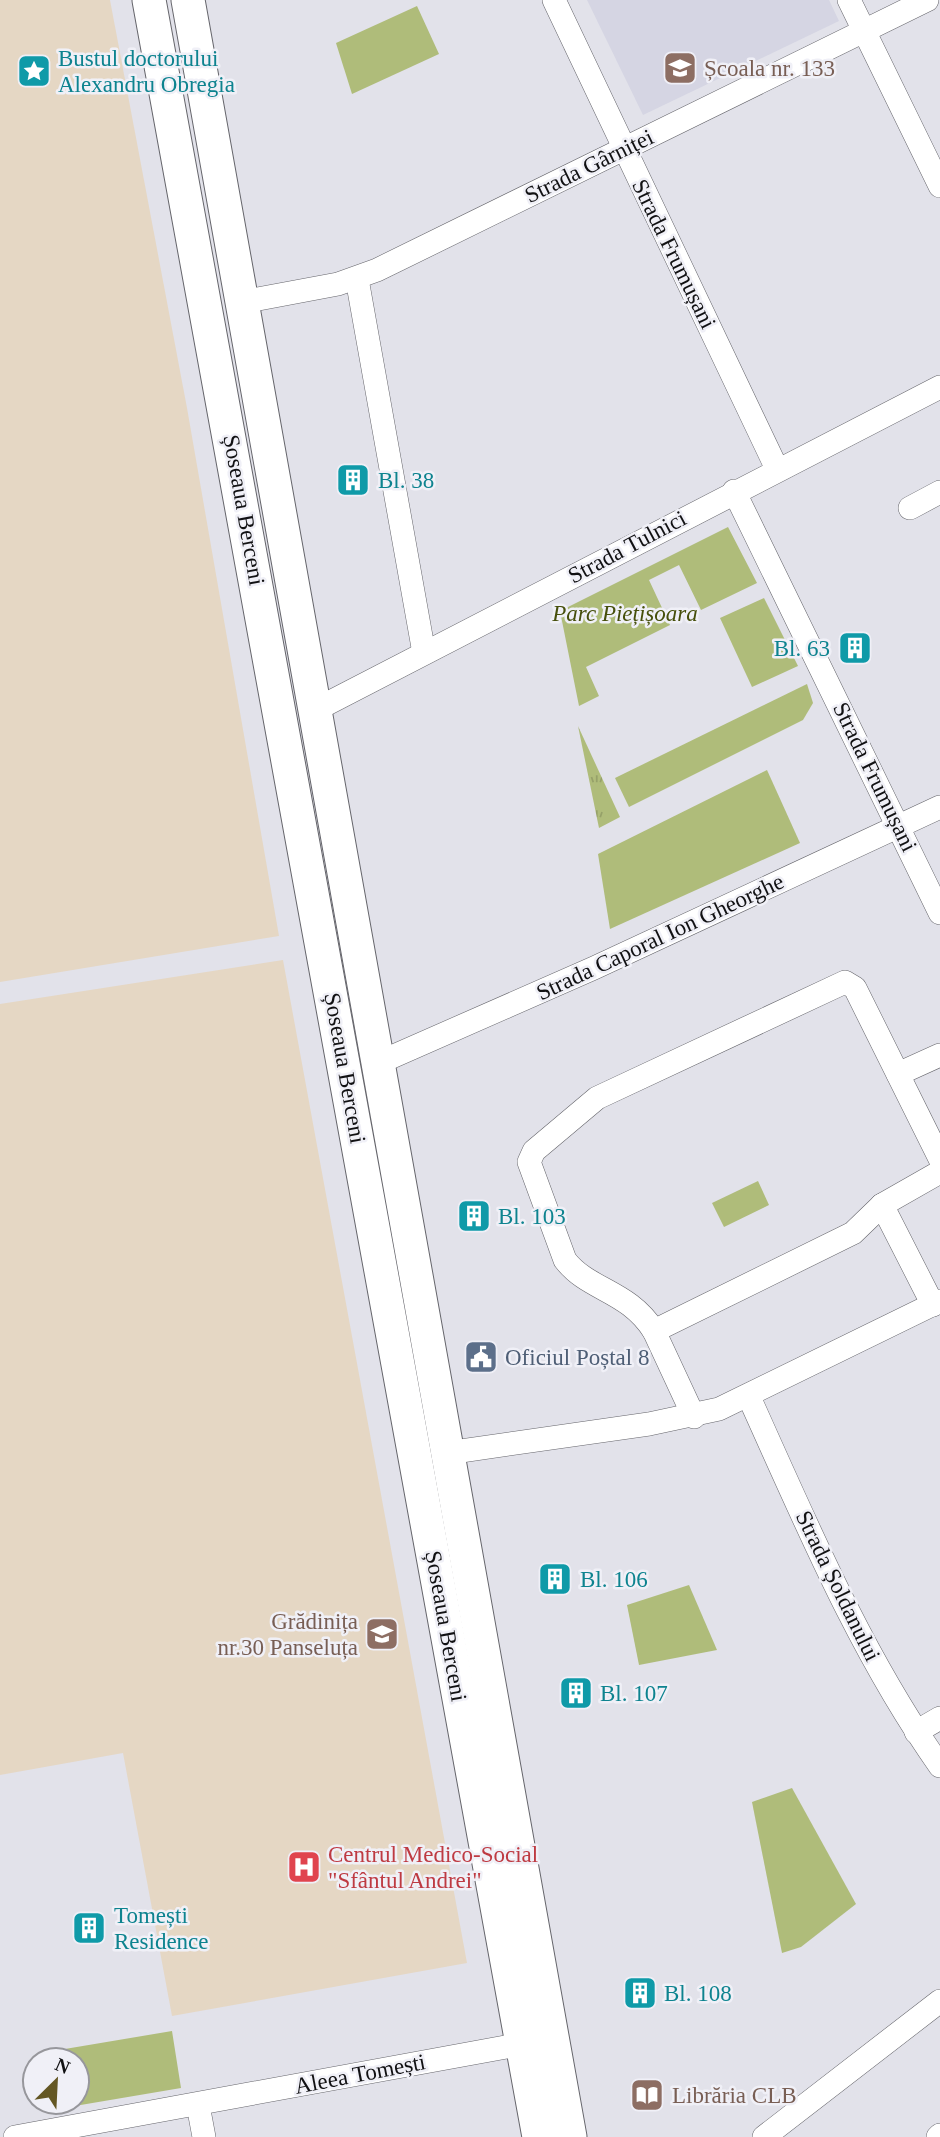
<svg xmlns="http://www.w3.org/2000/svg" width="940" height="2137" viewBox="0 0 940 2137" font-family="'Times New Roman',serif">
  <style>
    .built { fill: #d5d5e3 }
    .medical { fill: #e5d7c4 }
    .grass { fill: url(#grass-tufts) }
    .park { fill: #afbc7a }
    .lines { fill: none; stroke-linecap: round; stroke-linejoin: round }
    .minor-casing { stroke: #65656b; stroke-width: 24 }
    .secondary-casing { stroke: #65656b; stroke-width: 35 }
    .minor { stroke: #fff; stroke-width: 23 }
    .secondary { stroke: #fff; stroke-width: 33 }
    .labels { text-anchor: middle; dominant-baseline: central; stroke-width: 5; stroke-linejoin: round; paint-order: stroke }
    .culture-label { font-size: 23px; fill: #0d838f; stroke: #f0f0f7; text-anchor: start }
    .education-label { font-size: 23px; fill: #785e54; stroke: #f0f0f7; text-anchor: start }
    .street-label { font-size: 23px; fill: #111113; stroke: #f0f0f7 }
    .park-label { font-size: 23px; font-style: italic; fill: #464f0b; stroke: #f0f0f7 }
    .service-label { font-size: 23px; fill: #4e5e75; stroke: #f0f0f7; text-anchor: start }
    .health-label { font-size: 23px; fill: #be3a42; stroke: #f0f0f7; text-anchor: start }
  </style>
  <defs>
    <pattern id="grass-tufts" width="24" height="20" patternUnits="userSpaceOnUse" patternTransform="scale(1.75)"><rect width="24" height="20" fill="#afbc7a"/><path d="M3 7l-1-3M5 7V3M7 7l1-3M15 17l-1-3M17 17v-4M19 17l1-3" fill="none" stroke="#96a169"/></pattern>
  </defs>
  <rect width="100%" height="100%" fill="#e2e2ea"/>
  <!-- built -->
  <path class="built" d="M587 0H829L839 21 643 115Z"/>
  <!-- medical -->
  <g class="medical">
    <path d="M0 0H110L187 408 279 936 0 982Z"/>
    <path d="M283 960 467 1963 172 2016 123 1753 0 1775V1004Z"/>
  </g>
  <!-- grass -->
  <path class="grass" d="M578 726 620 817 599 828Z"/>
  <!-- park -->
  <g class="park">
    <path d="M417 6 439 54 352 94 336 43Z"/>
    <path d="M728 527 757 583 701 610 679 565 649 580 670 625 586 667 599 696 579 706 560 611Z"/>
    <path d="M764 598 798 666 752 687 720 618Z"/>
    <path d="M807 684 813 703 803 720 629 807 615 778Z"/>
    <path d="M767 770 800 843 610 929 598 854Z"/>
    <path d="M758 1181 769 1205 724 1227 712 1203Z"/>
    <path d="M689 1585 717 1650 639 1665 627 1605Z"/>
    <path d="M792 1788 856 1904 801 1947 782 1953 752 1802Z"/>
    <path d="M172 2031 181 2088 57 2109 55 2102H77V2060H48L47 2052Z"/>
  </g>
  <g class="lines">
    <defs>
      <g id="minor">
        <path d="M554 0 777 469"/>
        <path d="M849 0 940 186"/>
        <path d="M357 279 424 653"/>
        <path d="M242 302 338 284 377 270 927 0"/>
        <path d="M734 491 940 913"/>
        <path d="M910 508 940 492"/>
        <path d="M315 710 940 387"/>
        <path d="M378 1063 594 968 940 807"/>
        <path d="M898 1074 940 1055"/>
        <path d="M940 1159 855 988 845 982 597 1098 534 1151 529 1162 565 1260C589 1291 628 1290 654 1331L853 1233 882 1205 940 1172"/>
        <path d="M882 1205 933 1305"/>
        <path d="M654 1331 694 1417"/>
        <path d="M749 1397C806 1523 860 1653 940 1766"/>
        <path d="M447 1453 649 1424 719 1409 940 1301"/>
        <path d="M916 1732 940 1718"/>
        <path d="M198 2105 204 2137"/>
        <path d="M15 2137 522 2044"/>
        <path d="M764 2137 940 2001"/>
        <path d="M938 2137 940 2135"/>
      </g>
      <g id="secondary">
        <path d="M149 0 539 2137"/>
        <path d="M188 0 570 2137"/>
      </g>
    </defs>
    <!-- minor casing -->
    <use href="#minor" class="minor-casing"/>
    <!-- secondary casing -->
    <use href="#secondary" class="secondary-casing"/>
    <!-- minor -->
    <use href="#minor" class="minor"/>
    <!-- secondary -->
    <use href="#secondary" class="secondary"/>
  </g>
  <!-- icons -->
  <defs>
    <symbol id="school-square" viewBox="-11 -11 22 22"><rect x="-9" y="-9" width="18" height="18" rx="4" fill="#8d6e63" stroke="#f0f0f7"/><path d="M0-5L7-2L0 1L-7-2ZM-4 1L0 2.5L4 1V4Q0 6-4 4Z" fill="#fff"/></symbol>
    <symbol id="sight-square" viewBox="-11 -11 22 22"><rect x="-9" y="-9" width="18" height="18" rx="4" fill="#0f9aa8" stroke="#f0f0f7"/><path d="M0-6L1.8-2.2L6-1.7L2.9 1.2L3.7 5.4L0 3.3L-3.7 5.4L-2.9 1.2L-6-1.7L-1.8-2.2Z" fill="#fff"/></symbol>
    <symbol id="building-square" viewBox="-11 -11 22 22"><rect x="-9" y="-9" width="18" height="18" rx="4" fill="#0f9aa8" stroke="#f0f0f7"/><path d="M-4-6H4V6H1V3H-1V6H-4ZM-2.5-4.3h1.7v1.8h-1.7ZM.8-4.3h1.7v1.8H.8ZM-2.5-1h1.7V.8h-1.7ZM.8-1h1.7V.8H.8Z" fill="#fff"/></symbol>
    <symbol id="civic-square" viewBox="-11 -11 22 22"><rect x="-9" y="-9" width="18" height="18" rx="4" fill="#5c6f8a" stroke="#f0f0f7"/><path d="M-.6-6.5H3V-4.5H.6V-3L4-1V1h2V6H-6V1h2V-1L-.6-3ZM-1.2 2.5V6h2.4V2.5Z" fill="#fff"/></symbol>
    <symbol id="hospital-square" viewBox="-11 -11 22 22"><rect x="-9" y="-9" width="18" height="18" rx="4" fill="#e0444e" stroke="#f0f0f7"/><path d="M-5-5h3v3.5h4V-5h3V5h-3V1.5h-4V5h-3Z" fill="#fff"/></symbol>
    <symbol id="library-square" viewBox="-11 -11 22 22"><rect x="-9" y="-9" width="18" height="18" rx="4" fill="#8d6e63" stroke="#f0f0f7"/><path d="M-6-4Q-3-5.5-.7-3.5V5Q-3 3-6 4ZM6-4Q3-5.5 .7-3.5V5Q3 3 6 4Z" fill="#fff"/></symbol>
  </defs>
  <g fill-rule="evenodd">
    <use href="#school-square" x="661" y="49" width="38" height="38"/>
    <use href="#sight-square" x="15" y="52" width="38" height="38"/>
    <use href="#building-square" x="334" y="461" width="38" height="38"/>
    <use href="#building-square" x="836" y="629" width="38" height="38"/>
    <use href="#building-square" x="455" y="1197" width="38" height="38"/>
    <use href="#civic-square" x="462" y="1338" width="38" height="38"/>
    <use href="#building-square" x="536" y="1560" width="38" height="38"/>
    <use href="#school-square" x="363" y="1615" width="38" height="38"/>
    <use href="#building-square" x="557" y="1674" width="38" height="38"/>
    <use href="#hospital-square" x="285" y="1848" width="38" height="38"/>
    <use href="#building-square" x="70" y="1909" width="38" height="38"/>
    <use href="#building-square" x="621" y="1974" width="38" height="38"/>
    <use href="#library-square" x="628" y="2076" width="38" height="38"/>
  </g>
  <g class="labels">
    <!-- culture labels -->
    <g class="culture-label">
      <text x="58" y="58">Bustul doctorului<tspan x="58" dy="26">Alexandru Obregia</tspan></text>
      <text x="378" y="480">Bl. 38</text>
      <text x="830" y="648" text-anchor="end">Bl. 63</text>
      <text x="498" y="1216">Bl. 103</text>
      <text x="580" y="1579">Bl. 106</text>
      <text x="600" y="1693">Bl. 107</text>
      <text x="114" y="1915">Tomești<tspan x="114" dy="26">Residence</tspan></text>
      <text x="664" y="1993">Bl. 108</text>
    </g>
    <!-- education labels -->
    <g class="education-label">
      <text x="704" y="68">Școala nr. 133</text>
      <text x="358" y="1621" text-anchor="end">Grădinița<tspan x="358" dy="26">nr.30 Panseluța</tspan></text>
      <text x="672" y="2095">Librăria CLB</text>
    </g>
    <!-- street labels -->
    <g class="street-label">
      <text transform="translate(589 166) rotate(-26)">Strada Gârniței</text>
      <text transform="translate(674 254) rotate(64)">Strada Frumușani</text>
      <text transform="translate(244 510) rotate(80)">Șoseaua Berceni</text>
      <text transform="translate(627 547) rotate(-28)">Strada Tulnici</text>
      <text transform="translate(875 777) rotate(64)">Strada Frumușani</text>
      <text transform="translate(660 937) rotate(-25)">Strada Caporal Ion Gheorghe</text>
      <text transform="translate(345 1068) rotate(80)">Șoseaua Berceni</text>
      <text transform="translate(838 1586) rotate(64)">Strada Șoldanului</text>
      <text transform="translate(446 1626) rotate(80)">Șoseaua Berceni</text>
      <text transform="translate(360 2074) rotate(-11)">Aleea Tomești</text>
    </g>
    <!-- park labels -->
    <g class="park-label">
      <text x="625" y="613">Parc Piețișoara</text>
    </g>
    <!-- service labels -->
    <g class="service-label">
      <text x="505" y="1357">Oficiul Poștal 8</text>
    </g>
    <!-- health labels -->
    <g class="health-label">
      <text x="328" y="1854">Centrul Medico-Social<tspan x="328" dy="26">"Sfântul Andrei"</tspan></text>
    </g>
  </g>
  <!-- north arrow -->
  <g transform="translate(56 2081) rotate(24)"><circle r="33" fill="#f0f0f7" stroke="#97979c" stroke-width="2"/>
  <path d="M0-5L12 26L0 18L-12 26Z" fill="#645724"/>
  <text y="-10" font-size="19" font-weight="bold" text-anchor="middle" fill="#111113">N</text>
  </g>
</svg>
